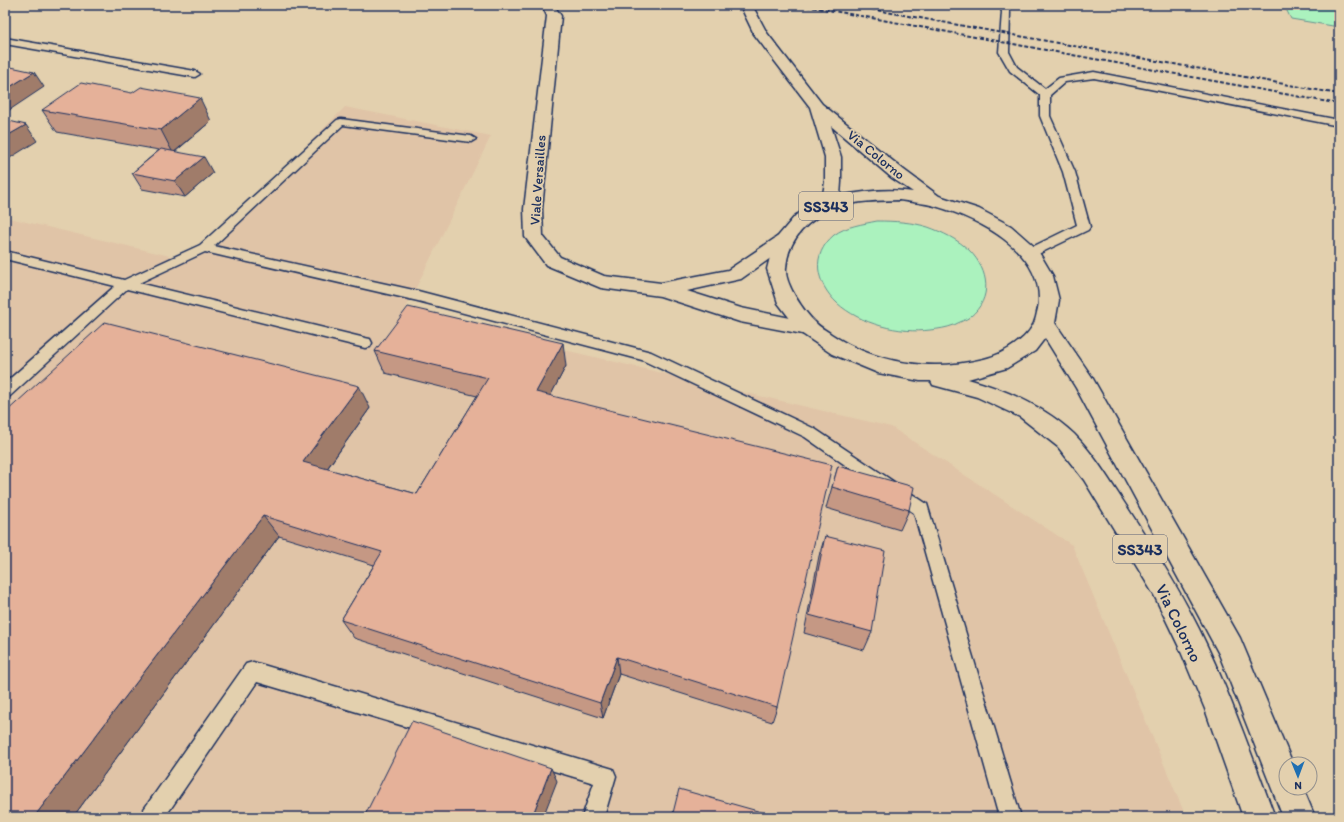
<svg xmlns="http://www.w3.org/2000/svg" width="1344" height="822" viewBox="0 0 1344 822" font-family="Itim,sans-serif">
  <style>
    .built { fill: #e0c4a7 }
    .green { fill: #abf2be; stroke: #63908e }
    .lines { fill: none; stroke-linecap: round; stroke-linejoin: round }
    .service-casing { stroke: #1b2f5e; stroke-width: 3 }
    .tertiary-casing { stroke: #1b2f5e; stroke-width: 3 }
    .primary-casing { stroke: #1b2f5e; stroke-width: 3 }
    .service { fill: #e3d0ae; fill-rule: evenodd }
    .tertiary { fill: #e3d0ae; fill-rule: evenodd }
    .primary { fill: #e3d0ae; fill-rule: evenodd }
    .rail { stroke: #1b2f5e; stroke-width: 2; stroke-dasharray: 4 2; stroke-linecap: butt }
    .wall { fill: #c59884; stroke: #1b2f5e }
    .shaded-wall { fill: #a07c6b; stroke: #1b2f5e }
    .building { fill: #e5b199; stroke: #1b2f5e }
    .labels { text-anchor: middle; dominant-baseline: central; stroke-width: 3.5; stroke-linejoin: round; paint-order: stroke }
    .far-street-label { font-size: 14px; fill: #1b2f5e; stroke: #e3d0ae }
    .shield { fill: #e3d0ae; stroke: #575f76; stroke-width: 1 }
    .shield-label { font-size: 16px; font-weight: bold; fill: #1b2f5e }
    .street-label { font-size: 17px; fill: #1b2f5e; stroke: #e3d0ae }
  </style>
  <rect width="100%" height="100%" fill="#e3d0ae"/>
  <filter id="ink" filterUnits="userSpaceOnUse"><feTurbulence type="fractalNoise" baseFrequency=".025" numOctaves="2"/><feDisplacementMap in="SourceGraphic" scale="8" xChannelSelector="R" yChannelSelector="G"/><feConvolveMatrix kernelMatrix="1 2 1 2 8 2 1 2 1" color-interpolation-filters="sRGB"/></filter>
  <g filter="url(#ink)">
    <!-- built -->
    <path class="built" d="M345 107 491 136 404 312 891 427 1072 545 1186 817H5V217L191 261Z"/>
    <!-- green -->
    <g class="green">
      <path d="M1284 5H1339V27L1291 19Z"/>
      <path d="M877 221C894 221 912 222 928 227 942 232 959 240 970 251 989 271 993 298 970 317 966 320 959 322 954 325 946 328 939 329 930 330 900 334 860 324 837 303 816 283 810 255 834 235 846 226 863 224 877 221Z"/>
    </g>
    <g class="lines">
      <defs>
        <g id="service">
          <path d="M1000 5H1008L1010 12 1009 52 1017 67 1045 89 1059 78 1094 72 1339 120V126L1094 78 1065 82 1050 95V116L1075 172 1090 227 1088 230 1034 256H1026L1024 253 1026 250 1077 225 1063 172 1040 116V95L1010 71 999 52 1002 12Z"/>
          <path d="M5 38 195 71 200 74 195 77 5 44Z"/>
          <path d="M341 119 471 136 476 139 471 142 343 125 214 246 418 291 651 352 815 429 927 504 1021 817H999L914 513 805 437 642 360 418 301 205 252 139 283 365 338 370 339 372 343 370 347 365 348 127 289 10 396 5 398V383L115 286 5 259V251L124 280 200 245 337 120Z"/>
          <path d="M253 662 613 769 616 776 604 817H582L594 783 257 682 165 817H141L144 809 246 664Z"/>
        </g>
        <path id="tertiary" d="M542 5H554L561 16 542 209 543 236 560 257 604 276 661 283 728 270 777 237 783 235 789 237 792 241 789 245 741 279 687 291 741 308 815 323 818 328 815 333 808 335 740 322 660 296 601 288 546 265 525 237 524 209 547 16Z"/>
        <path id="primary" d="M740 5H752L767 33 822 104 904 170 939 196 979 209 1011 226 1037 249 1053 276 1059 300 1055 323 1092 377 1240 638 1293 764H1286V788H1303L1315 817H1283L1219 654 1076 388 1045 338 1035 351 1007 368 968 379C1007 390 1044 406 1074 434 1095 455 1111 483 1127 507 1153 547 1178 587 1199 629 1229 690 1251 754 1275 817H1243L1205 709 1179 647 1154 595 1084 480 1058 447 1020 417 977 397 933 385 931 381H920L878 373 832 354 801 333 778 303 767 269 774 241 796 215 822 201 825 182V157L810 107 754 34ZM831 126 892 178 913 192C888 188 864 191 840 196L841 182V157ZM899 200C911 202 924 203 935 206 977 218 1040 249 1039 300 1039 306 1037 312 1036 317 1032 337 1003 355 984 359 932 372 876 364 831 334 826 330 819 327 815 322 804 312 784 283 786 268 788 238 809 218 836 208 857 200 878 201 899 200Z"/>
      </defs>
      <!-- service casing -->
      <use href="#service" class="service-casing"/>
      <!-- tertiary casing -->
      <use href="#tertiary" class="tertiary-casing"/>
      <!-- primary casing -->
      <use href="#primary" class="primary-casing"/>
      <!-- service -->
      <use href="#service" class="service"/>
      <!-- tertiary -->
      <use href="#tertiary" class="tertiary"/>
      <!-- primary -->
      <use href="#primary" class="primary"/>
      <!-- rail -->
      <g class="rail">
        <path d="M801 5 1339 104"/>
        <path d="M848 5 1339 94"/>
      </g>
    </g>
    <!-- wall -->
    <g class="wall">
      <path d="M42 110 211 121 175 152 213 173 185 197 142 189 132 173 159 150 57 132Z"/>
      <path d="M375 351 566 366 550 396 777 707 772 722 619 674 603 718 354 638 341 620 374 565 279 536 73 817H5V413L370 408 327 469 417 494 477 396 385 373Z"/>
      <path d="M838 466 909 510 900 530 826 508Z"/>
      <path d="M825 536 872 632 864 650 804 633 819 556Z"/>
    </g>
    <!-- shaded-wall -->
    <g class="shaded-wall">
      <path d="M34 72 44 87 5 113V90Z"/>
      <path d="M200 98 211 121 173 153 161 130Z"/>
      <path d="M26 125 37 141 5 161V137Z"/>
      <path d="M204 157 213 173 185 197 175 181Z"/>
      <path d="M563 343 566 366 541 414 536 392Z"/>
      <path d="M359 386 370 408 316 484 303 462Z"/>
      <path d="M263 516 279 536 73 817H34Z"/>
      <path d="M617 657 619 674 603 718 600 703Z"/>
      <path d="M551 768 557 781 543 817H532Z"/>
    </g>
    <!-- building -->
    <g class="building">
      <path d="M11 67 34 72 5 90V71Z"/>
      <path d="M81 83 132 93 141 87 200 98 161 130 42 110Z"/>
      <path d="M5 120 26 125 5 137Z"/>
      <path d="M161 149 204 157 175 181 132 173Z"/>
      <path d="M408 307 563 343 536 392 832 465 777 707 617 657 600 703 341 620 382 552 263 516 34 817H5V413L105 322 359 386 303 462 417 494 488 378 375 351Z"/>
      <path d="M838 466 914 487 909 510 832 487Z"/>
      <path d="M825 536 885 551 872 632 809 615Z"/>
      <path d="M412 721 551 768 532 817H364Z"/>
      <path d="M679 789 779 817H672Z"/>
    </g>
  </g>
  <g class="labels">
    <!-- far-street labels -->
    <g class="far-street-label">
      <text transform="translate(876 155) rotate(39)">Via Colorno</text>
      <text transform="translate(538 180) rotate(-86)">Viale Versailles</text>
    </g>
    <!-- shield labels -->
    <g class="shield">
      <rect x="799" y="192" width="54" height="28" rx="3"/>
      <rect x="1113" y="535" width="54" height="28" rx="3"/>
    </g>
    <g class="shield-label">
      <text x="826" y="206">SS343</text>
      <text x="1140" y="549">SS343</text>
    </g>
    <!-- street labels -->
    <g class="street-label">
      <text transform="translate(1179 623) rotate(64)">Via Colorno</text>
    </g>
  </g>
  <!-- margin -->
  <rect width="1344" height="822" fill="none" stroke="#e3d0ae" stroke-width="20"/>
  <rect x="10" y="10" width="1324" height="802" fill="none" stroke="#1b2f5e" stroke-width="1.5" filter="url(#ink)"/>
  <!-- north arrow -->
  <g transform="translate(1298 776) rotate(179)"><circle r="19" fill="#e3d0ae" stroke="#93908e"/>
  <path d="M0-3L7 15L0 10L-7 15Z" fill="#1f6fb2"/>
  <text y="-6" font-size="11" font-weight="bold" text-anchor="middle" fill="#1b2f5e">N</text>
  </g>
</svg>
